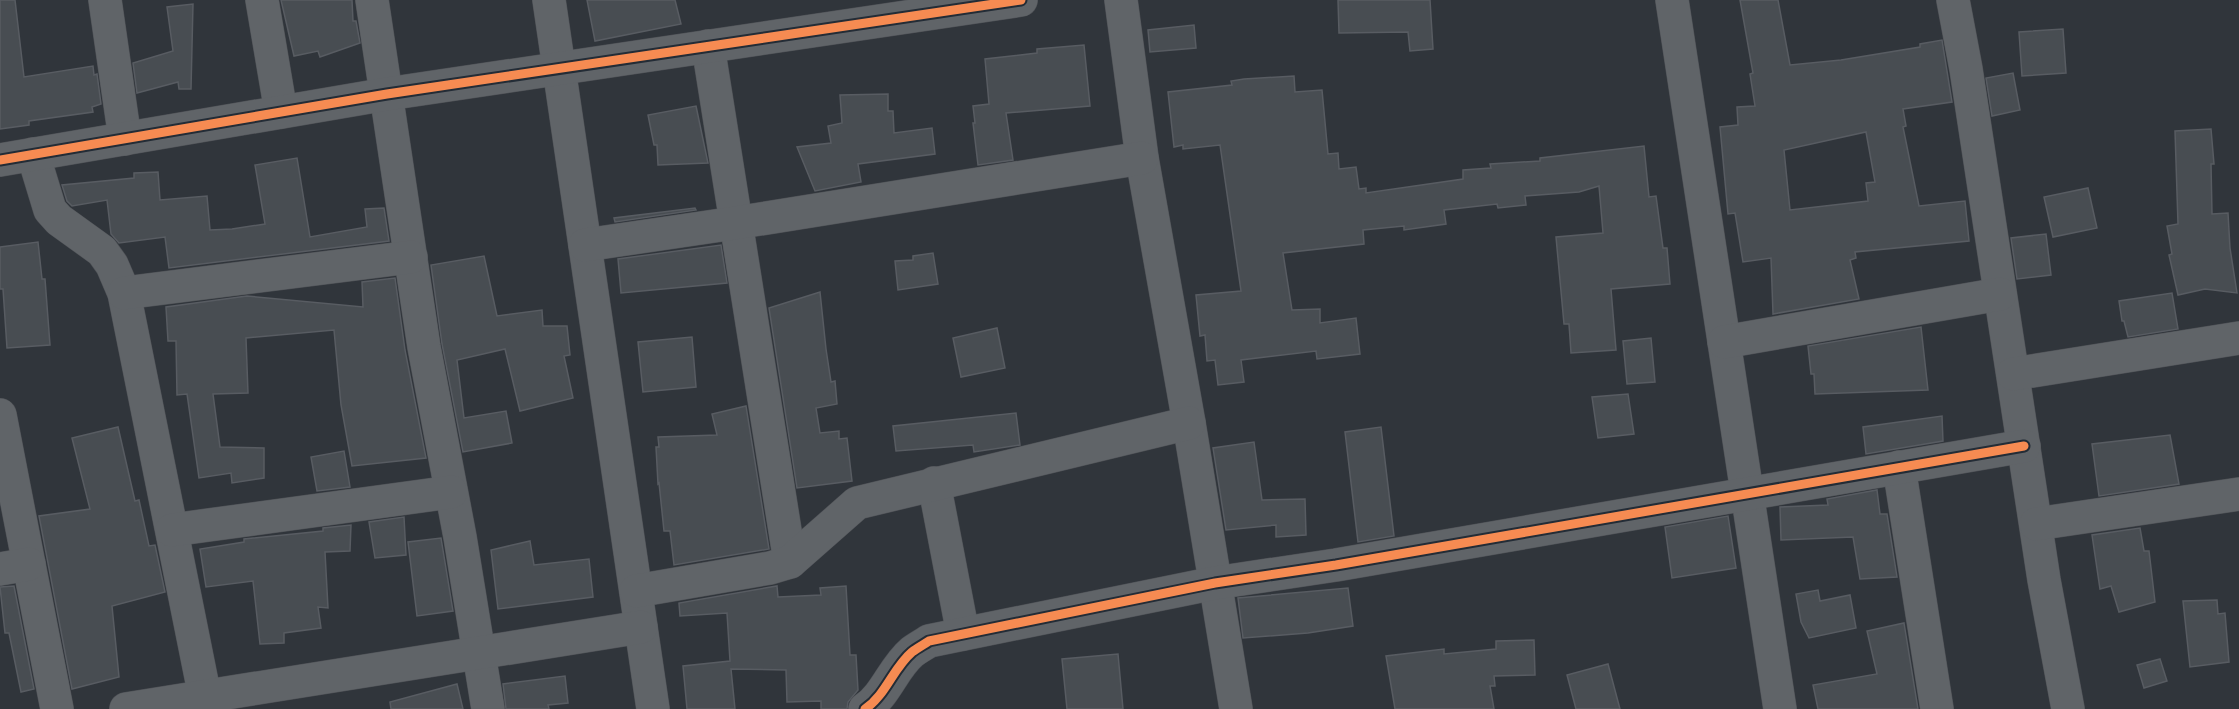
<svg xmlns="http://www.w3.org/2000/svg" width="2239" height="709" viewBox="0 0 2239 709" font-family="Rubik,sans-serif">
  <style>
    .building { fill: #484d52; stroke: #585c62; stroke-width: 1.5; fill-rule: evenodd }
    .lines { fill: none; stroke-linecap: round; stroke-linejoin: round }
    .minor-casing { stroke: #4e5156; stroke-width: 34 }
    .minor { stroke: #606468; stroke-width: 33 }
    .cycleway-casing { stroke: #232c36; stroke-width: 13 }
    .cycleway { stroke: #f68b52; stroke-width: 9 }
  </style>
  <rect width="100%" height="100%" fill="#30353b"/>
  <!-- building -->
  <g class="building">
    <path d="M0 0H15L24 77 93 66 94 75 97 74 101 104 92 107 93 112 29 121V125L0 129Z"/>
    <path d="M281 0H352L353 21H356L360 43 320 57 318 51 294 56Z"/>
    <path d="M587 0H675L681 24 595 41Z"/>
    <path d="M1338 0H1430L1433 49 1410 51 1408 32 1339 33Z"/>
    <path d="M1740 0H1778L1790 65 1841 60 1920 47V44L1942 40 1952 102 1903 109 1906 126 1903 127 1919 206 1965 201 1969 241 1855 252 1856 258 1850 260 1859 299 1773 314 1771 258 1743 262 1735 213 1728 214 1720 127 1738 125 1737 107 1755 106 1750 74 1753 73ZM1866 132 1875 182 1866 183 1868 201 1790 210 1784 150Z"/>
    <path d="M193 4 191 89H179L178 82 137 93 133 63 173 51 167 7Z"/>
    <path d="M1194 25 1196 48 1150 52 1148 30Z"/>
    <path d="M2063 29 2066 73 2022 76 2019 32Z"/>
    <path d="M1084 45 1090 106 1006 113 1013 160 978 165 973 123H975L973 106 989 104 985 59 1037 53V49Z"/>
    <path d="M2013 73 2020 110 1992 116 1986 78Z"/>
    <path d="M1294 76 1295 92 1322 90 1328 154 1338 153 1339 169 1356 167 1359 189 1366 188V193L1463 179V170L1491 168 1490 164 1540 161V158L1644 146 1649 197 1656 196 1663 248H1667L1670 284 1611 289 1616 350 1571 353 1569 324H1564L1556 237 1603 233 1599 186 1579 192 1525 196 1526 205 1498 208 1497 204 1444 210 1446 224 1404 230V226L1363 230 1364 244 1283 253 1292 310 1320 309V323L1356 318 1360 354 1317 359 1316 351 1241 360 1244 382 1218 385 1215 360 1207 361 1205 335 1200 336 1196 295 1241 291 1220 145 1183 149V145L1174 147 1168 92 1232 85 1231 81 1244 79Z"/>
    <path d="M888 94V111H893L894 133 932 128 935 154 858 164 861 182 815 191 797 147 831 143 828 126 842 123 840 95Z"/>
    <path d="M696 106 708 163 658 165 657 145H654L648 115Z"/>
    <path d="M2211 129 2214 164H2211L2212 214 2228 213 2230 248 2237 293 2205 289 2178 295 2169 255 2172 254 2167 226 2178 224 2175 131Z"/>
    <path d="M297 158 310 237 367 227 365 209 384 208 389 241 169 268 165 237 119 243 111 234 107 200 72 206 67 201 62 185 134 178V173L158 172 160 200 207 196 210 230 232 229 265 224 255 165Z"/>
    <path d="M2088 188 2097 228 2053 237 2044 197Z"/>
    <path d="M695 208 696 210 615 222 614 218Z"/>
    <path d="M2046 234 2051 275 2017 279 2011 238Z"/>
    <path d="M38 242 42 279H45L50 345 7 348 3 289H0V247Z"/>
    <path d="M721 245 727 283 621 293 618 259Z"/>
    <path d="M933 253 938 284 898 290 895 261 913 260V256Z"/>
    <path d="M484 256 497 316 542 310 543 326H567L570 355 564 356 573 398 520 411 505 349 457 360 464 418 506 411 512 443 463 452 442 344 431 265Z"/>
    <path d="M395 278 405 350 426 458 352 466 341 405 334 330 246 338 248 393 213 394 220 447 264 448V478L232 483 231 473 199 478 187 394 177 395 176 341H168L166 307 247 296 363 307 362 282Z"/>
    <path d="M820 292 826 349 831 382 835 381 837 404 816 408 820 433 839 431V439L847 438 852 481 797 488 769 308Z"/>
    <path d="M2172 293 2178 329 2128 337 2124 321H2122L2119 301Z"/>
    <path d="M1921 327 1928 390 1815 394 1814 374H1811L1808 346Z"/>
    <path d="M997 328 1005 368 961 377 953 338Z"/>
    <path d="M692 337 696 387 643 392 638 342Z"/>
    <path d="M1651 338 1655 382 1627 384 1623 341Z"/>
    <path d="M1628 394 1634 434 1598 438 1592 397Z"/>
    <path d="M746 406 769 549 674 565 670 531H664L659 483 658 484 656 447H659L658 437 717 435 712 414Z"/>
    <path d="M1016 413 1020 445 974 452 973 445 896 451 893 426Z"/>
    <path d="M1942 416 1943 441 1866 454 1863 427Z"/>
    <path d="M118 427 135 501 139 500 149 546 155 545 165 592 112 606 119 677 72 689 39 516 90 509 72 438Z"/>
    <path d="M1381 427 1394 536 1358 542 1345 432Z"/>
    <path d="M2170 435 2179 484 2099 496 2092 444Z"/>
    <path d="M1254 442 1262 500 1305 499 1306 535 1276 537V525L1226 530 1213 448Z"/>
    <path d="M344 451 350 487 317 491 311 457Z"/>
    <path d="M1877 490 1880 514H1887L1897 577 1860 579 1853 537 1781 540 1780 507 1828 505 1827 499Z"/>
    <path d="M1728 516 1736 568 1672 578 1665 527Z"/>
    <path d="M404 517 406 555 375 558 369 522Z"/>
    <path d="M351 525 350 551 325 552 328 608 318 607 321 628 284 633V643L260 644 253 581 206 587 200 549 244 542V539L323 531V528Z"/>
    <path d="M2140 528 2144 551H2149L2155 602 2119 612 2111 586 2100 589 2092 535Z"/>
    <path d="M441 538 453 611 417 616 408 542Z"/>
    <path d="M530 541 534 565 589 559 593 597 498 609 491 550Z"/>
    <path d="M14 586 34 689 21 692 9 633H5L0 587Z"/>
    <path d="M777 586 778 597 821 595 820 588 846 586 850 655H856L858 690 848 702 847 709H821V701L787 702 786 670 731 669 735 709H687L683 666 730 661 727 613 680 616 679 603Z"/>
    <path d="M1348 588 1353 626 1308 633 1243 638 1238 598Z"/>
    <path d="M1818 590 1820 601 1850 595 1856 628 1809 638 1801 622 1796 594Z"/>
    <path d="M2217 600 2218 614 2225 613 2229 662 2190 667 2183 601Z"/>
    <path d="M1904 623 1918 709H1818L1813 685 1877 674 1867 631Z"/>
    <path d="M1534 640 1535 675 1494 676 1495 686H1490L1494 709H1395L1386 656 1444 649V654L1496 649V641Z"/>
    <path d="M1118 654 1123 709H1067L1062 659Z"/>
    <path d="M2160 659 2167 681 2144 688 2137 665Z"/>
    <path d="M1608 664 1620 709H1576L1567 675Z"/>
    <path d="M565 676 568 703 548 705 549 709H506L503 684Z"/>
    <path d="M457 684 463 709H391L390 702Z"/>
  </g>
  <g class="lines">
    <defs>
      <g id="minor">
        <path d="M105 0 125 139"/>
        <path d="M262 0 281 112"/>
        <path d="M372 0 424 347 460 537 488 709"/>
        <path d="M549 0 653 709"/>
        <path d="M1121 0 1142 158 1189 423 1236 709"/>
        <path d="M1672 0 1780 709"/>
        <path d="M1953 0 1966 69 2044 580 2068 709"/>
        <path d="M708 46 790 562"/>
        <path d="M33 154 50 210 59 220 102 251 112 265 124 293 205 697"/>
        <path d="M0 160 387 94 1021 0"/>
        <path d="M585 245 735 223 1142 158"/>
        <path d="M124 293 411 257"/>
        <path d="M1724 342 2000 294"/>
        <path d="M2013 374 2239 338"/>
        <path d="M0 415 57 709"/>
        <path d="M1899 467 1937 709"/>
        <path d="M934 483 963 634"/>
        <path d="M2036 524 2239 494"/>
        <path d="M172 530 451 492"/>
        <path d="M0 569 29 564"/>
        <path d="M636 591 770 568 790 562 857 503 1189 423"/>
        <path d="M126 709 641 627"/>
        <path d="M865 709C886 695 893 668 912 652 917 648 923 645 929 641L1215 583 1336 565 2024 446"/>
      </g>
    </defs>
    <!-- minor casing -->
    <use href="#minor" class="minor-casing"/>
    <!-- minor -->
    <use href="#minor" class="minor"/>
    <defs>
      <g id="cycleway">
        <path d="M0 160 387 94 1021 0"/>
        <path d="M865 709C886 695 893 668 912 652 917 648 923 645 929 641L1215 583 1336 565 2024 446"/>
      </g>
    </defs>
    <!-- cycleway casing -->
    <use href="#cycleway" class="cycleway-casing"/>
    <!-- cycleway -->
    <use href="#cycleway" class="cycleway"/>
  </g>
</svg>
